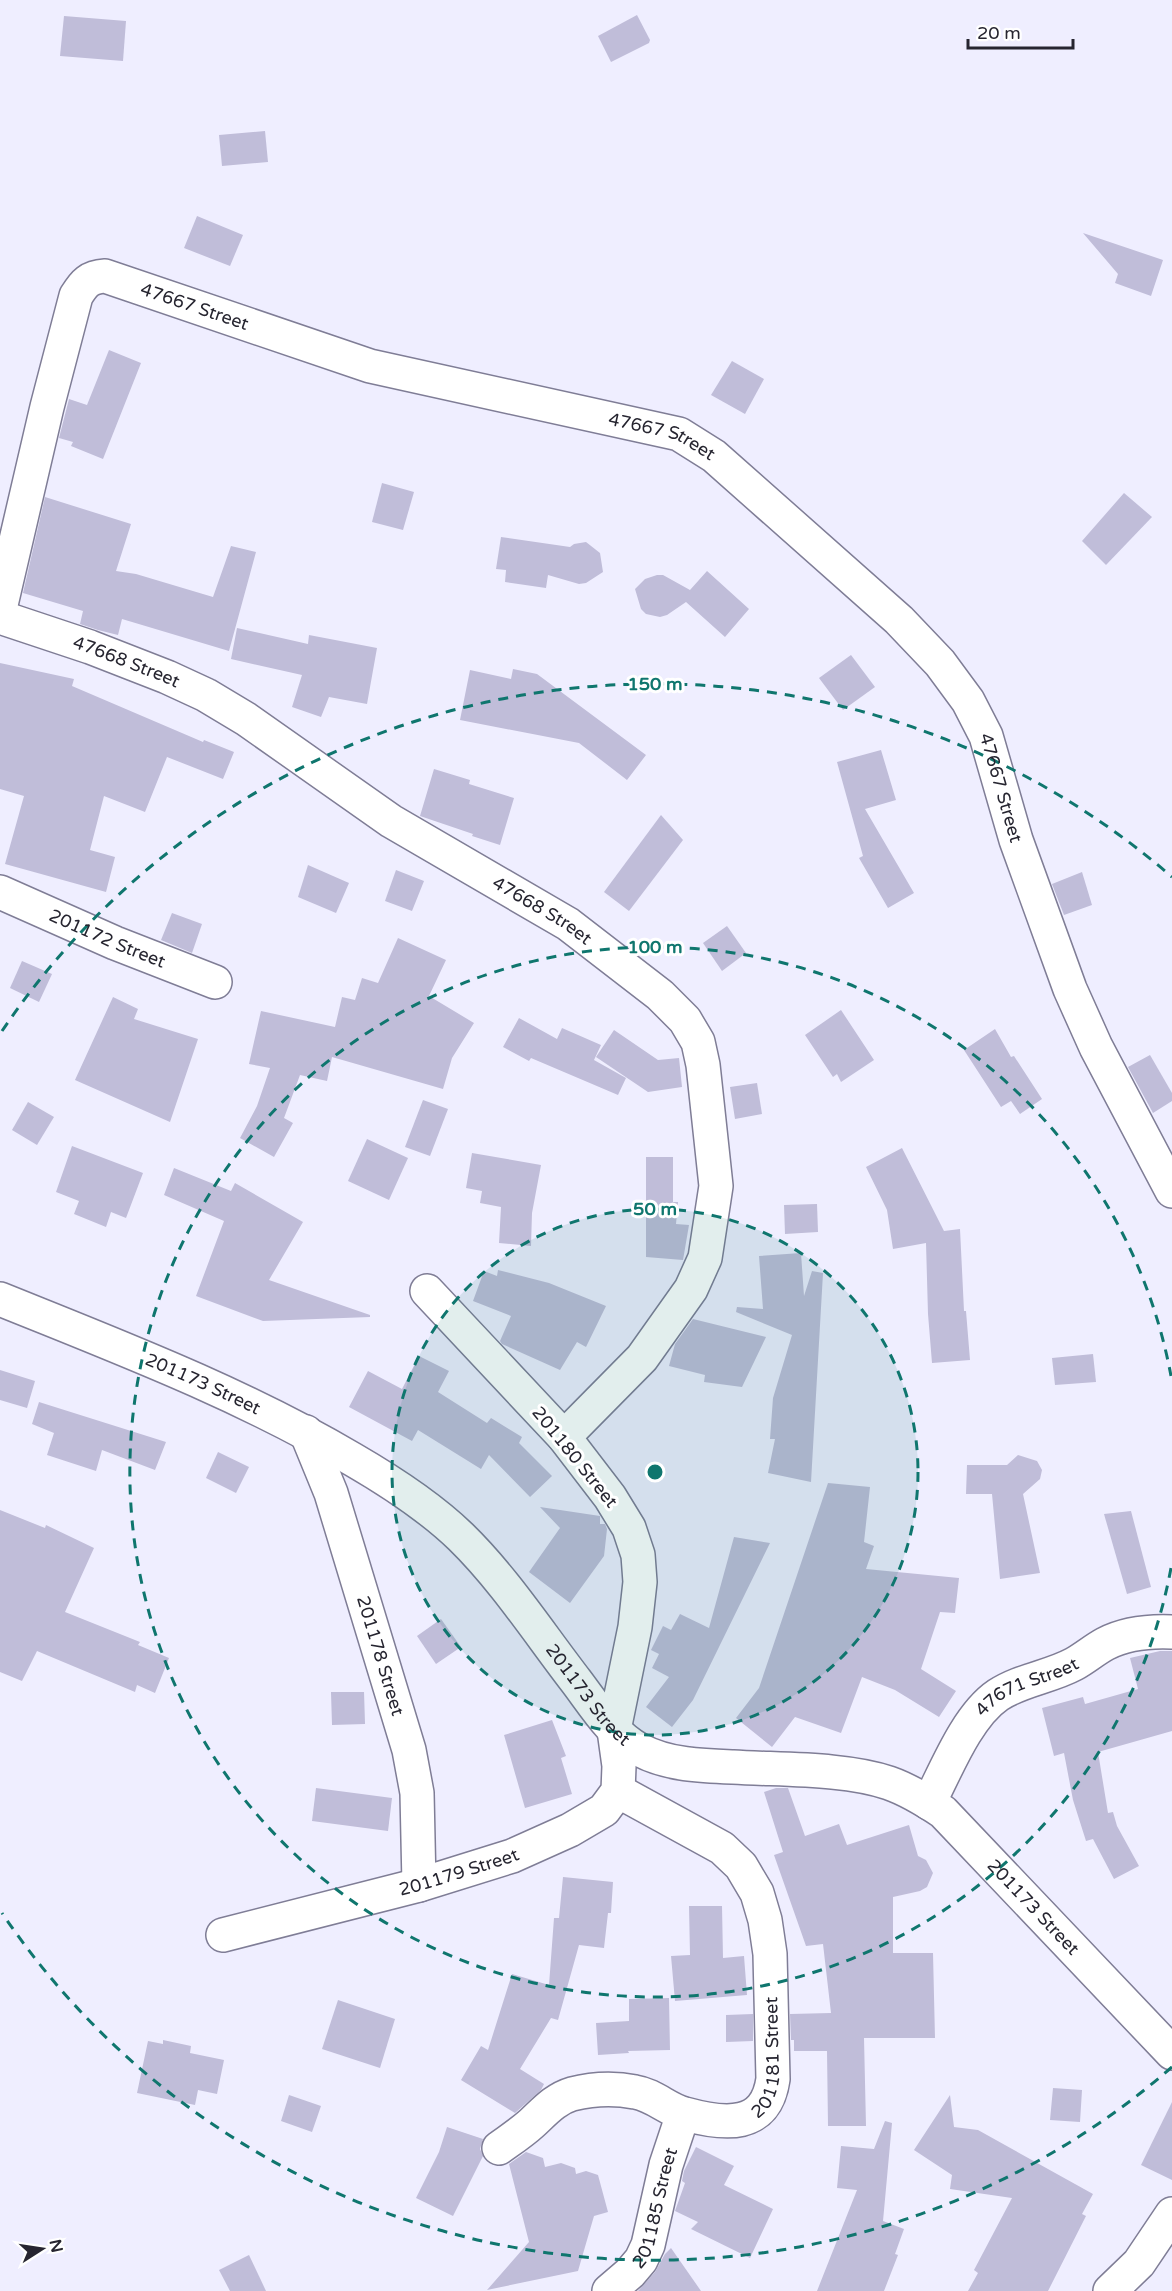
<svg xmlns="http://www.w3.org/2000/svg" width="1172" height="2291" viewBox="0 0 1172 2291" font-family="'Varela Round',sans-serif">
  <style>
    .building { fill: #c0bdd9 }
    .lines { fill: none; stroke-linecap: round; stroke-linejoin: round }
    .minor-casing { stroke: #7f7d96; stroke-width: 36 }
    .minor { stroke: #fff; stroke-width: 33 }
    .ring { fill: none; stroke: #0f766e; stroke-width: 3; stroke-dasharray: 10 8 }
    .labels { text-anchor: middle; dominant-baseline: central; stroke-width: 6; stroke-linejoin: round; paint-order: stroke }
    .street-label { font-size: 18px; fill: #262530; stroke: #fff }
    .centre { fill: #0f766e; stroke: #fff; stroke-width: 3 }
    .ring-label { font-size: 18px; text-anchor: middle; font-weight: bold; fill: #0f766e; stroke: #fff; stroke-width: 6; stroke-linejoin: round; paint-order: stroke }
  </style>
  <rect width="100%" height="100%" fill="#efeeff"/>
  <!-- building -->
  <g class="building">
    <path d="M637 15 650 40 649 43 611 62 598 36Z"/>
    <path d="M64 16 126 21 123 61 60 56Z"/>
    <path d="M265 131 268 162 222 166 219 135Z"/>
    <path d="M197 216 243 235 230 266 184 248Z"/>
    <path d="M1083 233 1163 260 1151 296 1115 283 1118 274Z"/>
    <path d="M109 350 141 363 103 459 71 446 73 442 59 438 69 399 87 405Z"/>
    <path d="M732 361 764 379 745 414 711 395Z"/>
    <path d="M382 483 414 492 403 530 372 522Z"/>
    <path d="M1124 493 1152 517 1106 565 1082 541Z"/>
    <path d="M45 497 131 524 116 571 136 574 213 597 231 546 256 552 229 651 122 619 118 635 98 630 80 624 83 611 23 593Z"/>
    <path d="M501 537 570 547 574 544 586 542 600 553 603 572 586 583 579 584 548 575 546 588 505 582 506 570 496 569Z"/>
    <path d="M707 571 749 609 725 637 686 602 667 615 660 617 646 614 641 609 635 589 645 579 657 575H663L690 590Z"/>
    <path d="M237 628 308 644 309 635 377 648 367 704 329 697 321 717 292 707 302 675 231 659Z"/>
    <path d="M851 655 875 687 843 710 819 678Z"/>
    <path d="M0 663 74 679 72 686 203 742 204 740 234 752 223 779 167 757 145 812 104 796 90 850 115 857 106 892 5 864 24 796 0 789Z"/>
    <path d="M513 669 537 674 646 755 627 780 579 743 460 720 470 670 511 679Z"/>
    <path d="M881 750 896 800 865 809 914 893 888 908 859 858 863 856 837 762Z"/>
    <path d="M434 769 470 780 469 784 514 798 500 845 472 836 473 834 420 816Z"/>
    <path d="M661 815 683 840 629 911 604 892Z"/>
    <path d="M308 865 349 883 336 913 298 897Z"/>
    <path d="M396 870 424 881 412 911 385 901Z"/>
    <path d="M1082 872 1092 905 1064 915 1052 884Z"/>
    <path d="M172 913 202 924 192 953 161 940Z"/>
    <path d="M727 926 746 953 722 971 703 943Z"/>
    <path d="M398 938 446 960 429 996 474 1023 452 1058 443 1089 332 1057 327 1081 300 1075 284 1118 293 1123 274 1157 240 1138 257 1106 270 1068 249 1064 261 1011 335 1027 342 997 355 1000 362 978 378 983Z"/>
    <path d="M22 961 52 974 39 1002 10 988Z"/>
    <path d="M113 997 138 1009 134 1019 198 1039 170 1122 75 1080Z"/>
    <path d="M841 1010 874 1060 841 1082 837 1074 833 1077 805 1035Z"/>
    <path d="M519 1018 557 1039 562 1028 601 1045 594 1060 626 1078 618 1095 531 1058 529 1061 503 1047Z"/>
    <path d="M995 1029 1011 1057 1014 1056 1042 1099 1020 1114 1011 1101 1001 1107 964 1050Z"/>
    <path d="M614 1030 658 1060 679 1058 682 1087 648 1092 596 1057Z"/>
    <path d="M1150 1055 1172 1093V1101L1153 1113 1128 1067Z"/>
    <path d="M757 1083 762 1114 735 1119 730 1087Z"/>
    <path d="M423 1100 448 1109 430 1156 405 1147Z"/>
    <path d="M28 1102 54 1117 37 1145 12 1130Z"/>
    <path d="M367 1139 408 1158 389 1200 348 1181Z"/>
    <path d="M72 1146 143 1173 126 1218 111 1212 106 1227 74 1214 79 1201 56 1192Z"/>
    <path d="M902 1148 944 1231 960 1229 964 1311H966L970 1360 932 1363 928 1314 926 1243 893 1249 887 1210 866 1167Z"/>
    <path d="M472 1153 541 1165 532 1213 531 1246 499 1243 501 1207 480 1203 482 1191 466 1188Z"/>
    <path d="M646 1157H673V1202H678L676 1224 689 1225 683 1260 646 1257Z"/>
    <path d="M174 1168 231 1191 235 1183 303 1222 269 1280 370 1315V1317L263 1321 196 1296 224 1221 164 1195Z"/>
    <path d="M817 1204 818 1232 785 1234 784 1205Z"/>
    <path d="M801 1253 804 1296 812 1271 823 1273 811 1482 768 1473 775 1439H770L773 1398 792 1335 736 1312 737 1307 763 1309 759 1256Z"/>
    <path d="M498 1270 549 1283 606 1306 586 1347 577 1342 560 1370 502 1344 500 1341 511 1316 473 1301 484 1271 497 1276Z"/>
    <path d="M693 1319 766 1337 742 1387 704 1382 705 1375 669 1366 675 1344Z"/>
    <path d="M1093 1354 1096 1382 1055 1385 1052 1358Z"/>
    <path d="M419 1356 449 1371 438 1392 487 1423 491 1418 522 1437 519 1443 552 1476 530 1497 489 1455 481 1469 418 1430 412 1441 349 1407 368 1371 402 1389Z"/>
    <path d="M0 1370 35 1381 27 1408 0 1400Z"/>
    <path d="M39 1402 166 1442 155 1470 102 1450 96 1471 47 1455 54 1433 32 1424Z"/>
    <path d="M218 1452 249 1467 236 1493 206 1478Z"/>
    <path d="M1018 1455 1037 1461 1042 1470 1040 1479 1023 1494 1040 1573 1000 1579 992 1494H966L967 1465H1007Z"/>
    <path d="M828 1483 870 1487 864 1542 874 1546 866 1569 959 1578 955 1613 940 1612 921 1669 956 1691 939 1717 895 1690 862 1677 841 1733 795 1717 772 1747 736 1718 759 1688Z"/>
    <path d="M540 1507 600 1516V1524H605L607 1529 604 1556 570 1603 529 1572 560 1528Z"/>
    <path d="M0 1510 45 1528 46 1525 94 1548 65 1612 140 1642 138 1645 169 1658 155 1693 137 1685 135 1692 37 1651 22 1681 0 1672Z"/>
    <path d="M1131 1511 1151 1587 1127 1594 1104 1514Z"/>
    <path d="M734 1537 770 1543 693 1700 672 1727 646 1707 669 1677 652 1668 659 1654 651 1650 663 1626 671 1630 680 1614 709 1628Z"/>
    <path d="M441 1619 461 1647 436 1664 417 1636Z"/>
    <path d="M1160 1651H1172V1731L1098 1752 1108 1813 1113 1812 1117 1826 1139 1866 1114 1879 1093 1839 1086 1841 1073 1800 1064 1753 1054 1756 1042 1708 1083 1697 1085 1704 1138 1689 1130 1658Z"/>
    <path d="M331 1692H364L365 1724 332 1725Z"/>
    <path d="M552 1720 566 1756 561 1758 572 1794 525 1808 504 1735Z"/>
    <path d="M316 1788 392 1798 388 1831 312 1821Z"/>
    <path d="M776 1788H788L805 1836 839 1824 847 1845 909 1825 918 1856 926 1860 933 1873 927 1887 920 1891 893 1897V1953H933L935 2038H864L866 2126H828L827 2051H794V2040H791L790 2014 831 2013 823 1944 806 1946 774 1855 783 1852 764 1792Z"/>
    <path d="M563 1877 613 1882 611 1913H608L604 1948 579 1945 558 2020 551 2018 520 2069 544 2084 541 2090 515 2113 461 2080 481 2046 488 2050 512 1974 549 1985 554 1918H559Z"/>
    <path d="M689 1906H722L723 1958 744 1956 747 1995 675 2001 671 1956 690 1955Z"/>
    <path d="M669 1998 670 2050 628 2051 629 2053 598 2055 596 2023 629 2021V1999Z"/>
    <path d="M338 2000 395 2019 380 2068 322 2049Z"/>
    <path d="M753 2014V2041L726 2042V2015Z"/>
    <path d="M163 2040 191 2046 190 2053 224 2060 217 2094 198 2090 195 2105 137 2093 148 2041 163 2044Z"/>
    <path d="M1053 2088 1082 2090 1080 2122 1050 2120Z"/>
    <path d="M289 2095 321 2106 312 2132 281 2121Z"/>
    <path d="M950 2095 954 2127 978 2130 1093 2194 1082 2214 1086 2216 1048 2291H968L978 2273 974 2270 1012 2198 950 2189 952 2175 914 2150Z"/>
    <path d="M1172 2102V2180L1141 2165Z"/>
    <path d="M885 2121 892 2123 883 2221 904 2229 895 2254 898 2255 884 2291H817L857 2190 837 2188 841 2146 874 2149Z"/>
    <path d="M447 2127 483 2139 480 2149 483 2156 453 2216 416 2198 439 2152Z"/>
    <path d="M696 2147 734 2166 724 2185 773 2209 750 2258 691 2229 698 2222 675 2211 685 2183 682 2181 684 2171Z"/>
    <path d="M526 2152 543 2158 545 2167 561 2163 575 2168 576 2174 586 2171 598 2175 608 2212 594 2216 578 2271 487 2290 529 2242 509 2164Z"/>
    <path d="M671 2248 701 2291H638L655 2272 665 2254Z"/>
    <path d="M249 2255 266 2291H230L219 2270Z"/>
  </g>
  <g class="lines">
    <defs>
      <g id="minor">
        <path id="s1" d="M0 609 47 407 76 296C84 283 89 277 105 276L370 366 679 434 714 456 899 620 940 663 968 701 986 736 1016 840 1070 989 1096 1047 1172 1191"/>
        <path id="s2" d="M0 617 90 647 167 677 206 695 246 719 391 821 568 924 660 995 685 1020 698 1042 703 1065 716 1186 705 1258 691 1289 642 1358 564 1437"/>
        <path id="s3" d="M0 892 115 943 215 982"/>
        <path id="s4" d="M0 1299C119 1347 240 1393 352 1459 390 1481 429 1506 461 1537 504 1579 539 1633 576 1681 595 1706 612 1735 640 1750 668 1765 703 1766 733 1767 780 1770 846 1768 889 1783 909 1790 925 1800 943 1812L1172 2053"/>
        <path id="s5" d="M306 1432 331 1493 409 1750 417 1793 419 1885"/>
        <path id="s6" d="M929 1803C946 1770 967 1716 998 1695 1021 1680 1050 1677 1074 1664 1085 1658 1094 1650 1105 1644 1126 1633 1149 1631 1172 1632"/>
        <path id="s7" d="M223 1935 419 1885 512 1856 570 1830 604 1810 618 1791 619 1766 614 1730 635 1627 640 1582 638 1555 629 1528 610 1497 564 1437 427 1291"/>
        <path id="s8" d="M499 2148C510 2140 521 2133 532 2123 544 2112 555 2099 572 2094 592 2089 615 2088 635 2092 654 2095 668 2110 685 2114 725 2125 766 2129 773 2079L770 1954 765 1920 757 1893 741 1866 722 1848 618 1791"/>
        <path id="s9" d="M609 2291 630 2273 641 2260 648 2245 666 2165 683 2114"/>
        <path d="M1110 2291 1139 2263 1172 2214"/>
      </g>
    </defs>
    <!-- minor casing -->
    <use href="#minor" class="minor-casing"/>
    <!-- minor -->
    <use href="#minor" class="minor"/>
  </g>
  <!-- distance rings -->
  <circle cx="655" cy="1472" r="263" fill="#0f766e" fill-opacity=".12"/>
  <g class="ring">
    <circle cx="655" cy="1472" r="263"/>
    <path d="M1171 1568A525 525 0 1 1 1171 1376"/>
    <path d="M1172 2067A788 788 0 0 1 2 1913M2 1031A788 788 0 0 1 1172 877"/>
  </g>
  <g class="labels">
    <!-- street labels -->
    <g class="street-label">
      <text stroke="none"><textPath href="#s1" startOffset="454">47667 Street</textPath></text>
      <text stroke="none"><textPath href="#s1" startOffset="940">47667 Street</textPath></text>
      <text stroke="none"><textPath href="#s2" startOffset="134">47668 Street</textPath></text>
      <text stroke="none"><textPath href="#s1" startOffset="1444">47667 Street</textPath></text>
      <text stroke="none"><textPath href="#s2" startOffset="620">47668 Street</textPath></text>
      <text stroke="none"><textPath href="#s3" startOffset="117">201172 Street</textPath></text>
      <text stroke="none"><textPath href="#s4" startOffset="220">201173 Street</textPath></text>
      <text transform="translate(575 1457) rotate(51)">201180 Street</text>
      <text stroke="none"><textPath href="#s5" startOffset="236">201178 Street</textPath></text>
      <text stroke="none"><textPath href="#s6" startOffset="159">47671 Street</textPath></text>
      <text stroke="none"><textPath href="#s4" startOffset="724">201173 Street</textPath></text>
      <text stroke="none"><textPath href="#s7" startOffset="244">201179 Street</textPath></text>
      <text stroke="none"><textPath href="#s4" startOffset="1246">201173 Street</textPath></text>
      <text stroke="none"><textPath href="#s8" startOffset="342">201181 Street</textPath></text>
      <text stroke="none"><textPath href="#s9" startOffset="99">201185 Street</textPath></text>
    </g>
  </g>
  <circle cx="655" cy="1472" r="9" class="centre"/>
  <g class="ring-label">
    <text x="655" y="690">150 m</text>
    <text x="655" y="953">100 m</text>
    <text x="655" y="1215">50 m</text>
  </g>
  <!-- north arrow -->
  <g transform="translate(42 2249) rotate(78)" stroke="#ffffff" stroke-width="4.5" paint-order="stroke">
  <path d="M0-4.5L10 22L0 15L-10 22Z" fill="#262530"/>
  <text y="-9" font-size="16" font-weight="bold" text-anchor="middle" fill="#262530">N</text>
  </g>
  <!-- scale -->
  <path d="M968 39v9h105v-9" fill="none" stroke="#262530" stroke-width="3"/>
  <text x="977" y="39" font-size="18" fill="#262530" stroke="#ffffff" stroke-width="4.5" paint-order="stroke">20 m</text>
</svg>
